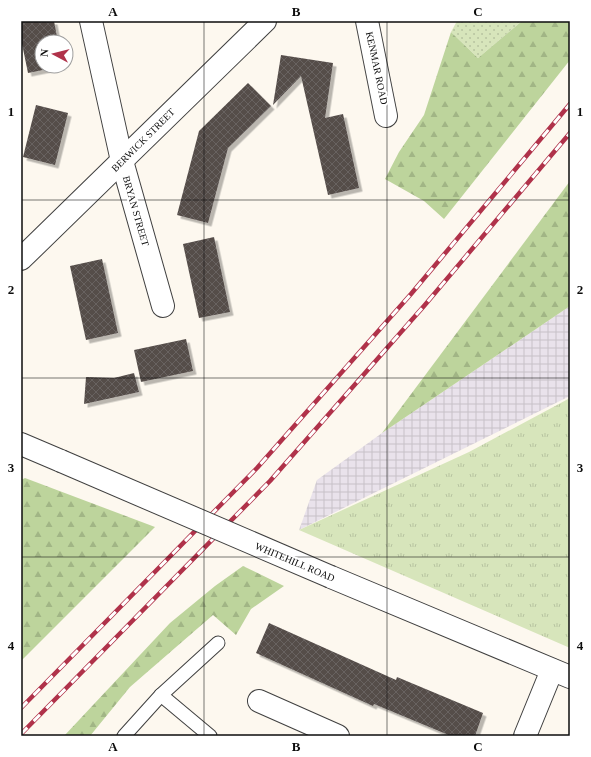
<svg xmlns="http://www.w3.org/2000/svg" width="591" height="757" viewBox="0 0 591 757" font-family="'Times New Roman',serif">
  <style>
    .industrial { fill: url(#industrial-grid) }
    .grass { fill: url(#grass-dots) }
    .forest { fill: url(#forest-firs) }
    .park { fill: url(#park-tufts) }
    .building { fill: url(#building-cross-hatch); filter: url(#shadow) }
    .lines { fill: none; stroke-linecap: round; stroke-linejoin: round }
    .lane-casing { stroke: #404040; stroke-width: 15 }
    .street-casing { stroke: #404040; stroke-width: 24 }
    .lane { stroke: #fff; stroke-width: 13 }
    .street { stroke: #fff; stroke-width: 22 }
    .rail-casing { stroke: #b0324a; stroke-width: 4.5 }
    .rail { stroke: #fff; stroke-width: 3; stroke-dasharray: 9; stroke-linecap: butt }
    .street-bridge-casing { stroke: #404040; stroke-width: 24; stroke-linecap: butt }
    .street-bridge { stroke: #fff; stroke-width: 22 }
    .grid { fill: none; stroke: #0d0d0d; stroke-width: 1; stroke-opacity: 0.55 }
    .labels { text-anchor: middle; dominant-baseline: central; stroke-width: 4; stroke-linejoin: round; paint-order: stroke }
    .street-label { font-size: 10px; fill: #0d0d0d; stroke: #fff }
    .neatline { fill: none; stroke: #0d0d0d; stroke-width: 1.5 }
    .grid-label { font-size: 13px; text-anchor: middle; font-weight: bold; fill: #0d0d0d }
  </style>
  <defs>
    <pattern id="industrial-grid" width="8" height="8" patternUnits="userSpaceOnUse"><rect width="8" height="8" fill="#e9e2eb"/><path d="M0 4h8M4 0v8" fill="none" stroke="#c7c1c8"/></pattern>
    <pattern id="grass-dots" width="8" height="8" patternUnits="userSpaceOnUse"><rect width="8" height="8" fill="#d7e5bb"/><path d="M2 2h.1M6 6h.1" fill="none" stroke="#b7c3a0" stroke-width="1.8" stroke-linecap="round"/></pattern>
    <pattern id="forest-firs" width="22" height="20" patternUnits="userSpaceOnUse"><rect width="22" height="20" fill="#bdd49c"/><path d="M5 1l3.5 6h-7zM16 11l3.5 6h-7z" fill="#a1b585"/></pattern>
    <pattern id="park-tufts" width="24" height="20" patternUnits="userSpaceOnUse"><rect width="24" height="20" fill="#d7e5bb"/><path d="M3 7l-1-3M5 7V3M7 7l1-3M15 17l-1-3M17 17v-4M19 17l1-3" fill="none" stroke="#b7c3a0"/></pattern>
    <pattern id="building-cross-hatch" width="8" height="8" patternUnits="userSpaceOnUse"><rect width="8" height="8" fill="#554d4a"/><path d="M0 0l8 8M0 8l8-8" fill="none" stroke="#686260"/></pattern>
    <filter id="shadow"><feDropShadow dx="3.5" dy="3.5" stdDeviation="0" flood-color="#0004"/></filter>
  </defs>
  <rect width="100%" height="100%" fill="#fdf8ef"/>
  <!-- industrial -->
  <path class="industrial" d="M570 306V396L299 530 317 480 382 433Z"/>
  <!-- grass -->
  <path class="grass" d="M457 21H522L478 58 451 32Z"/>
  <!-- forest -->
  <g class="forest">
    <path d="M522 21H570V60L444 219 424 201 385 179 399 152 424 115 451 32 478 58Z"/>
    <path d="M570 181V306L382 433Z"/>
    <path d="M25 478 155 527 21 661V480Z"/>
    <path d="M243 566 284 586 251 609 236 635 213 615 130 687 90 736H64L170 623 215 586Z"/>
  </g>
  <!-- park -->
  <path class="park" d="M570 398V648L299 530 469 452Z"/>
  <!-- building -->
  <g class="building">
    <path d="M21 21H54L58 42H42V66H63L28 73 21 39Z"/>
    <path d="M281 55 333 63 325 118 343 114 359 188 328 195 301 76 273 105Z"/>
    <path d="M248 83 271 106 228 148 208 223 177 215 199 131Z"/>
    <path d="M36 105 68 113 55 165 23 157Z"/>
    <path d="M214 237 230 312 199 318 183 244Z"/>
    <path d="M102 259 118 333 86 340 70 266Z"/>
    <path d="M186 339 193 371 141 382 134 350Z"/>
    <path d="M134 373 139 392 84 404 86 377 114 378Z"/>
    <path d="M269 623 396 680 397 677 483 713 475 736H451L374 704 373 706 256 653Z"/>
  </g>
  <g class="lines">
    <defs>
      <g id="lane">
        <path d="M161 695 210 736"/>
        <path d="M124 736 161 695 218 643"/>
      </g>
      <g id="street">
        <path d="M91 21 122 161 163 306"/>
        <path d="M367 21 386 116"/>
        <path d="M21 259 265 21"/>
        <path d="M21 444 61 461"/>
        <path d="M331 577 570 677"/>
        <path d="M259 701 338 736"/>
        <path d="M525 736 552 670"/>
      </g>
    </defs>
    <!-- lane casing -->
    <use href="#lane" class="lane-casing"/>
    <!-- street casing -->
    <use href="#street" class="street-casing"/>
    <!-- lane -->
    <use href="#lane" class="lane"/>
    <!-- street -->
    <use href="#street" class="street"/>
    <defs>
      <g id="rail">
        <path d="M21 708 257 468 411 294 570 104"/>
        <path d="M21 734 270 481 424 306 570 133"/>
      </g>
    </defs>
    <!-- rail casing -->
    <use href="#rail" class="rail-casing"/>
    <!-- rail -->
    <use href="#rail" class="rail"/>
    <defs>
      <path id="street-bridge" d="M61 461 331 577"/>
    </defs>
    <!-- street-bridge casing -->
    <use href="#street-bridge" class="street-bridge-casing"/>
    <!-- street-bridge -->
    <use href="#street-bridge" class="street-bridge"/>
  </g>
  <!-- grid -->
  <path class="grid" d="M204 21V736M387 21V736M21 200H570M21 378H570M21 557H570"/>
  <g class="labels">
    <!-- street labels -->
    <g class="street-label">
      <text transform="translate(377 68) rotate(78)">KENMAR ROAD</text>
      <text transform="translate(143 140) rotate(-45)">BERWICK STREET</text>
      <text transform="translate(136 211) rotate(74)">BRYAN STREET</text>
      <text transform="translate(295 562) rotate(23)">WHITEHILL ROAD</text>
    </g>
  </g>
  <!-- border -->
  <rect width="591" height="757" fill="none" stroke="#ffffff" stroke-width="44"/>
  <!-- north arrow -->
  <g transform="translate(54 54) rotate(277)"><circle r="19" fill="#ffffff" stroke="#9e9e9e"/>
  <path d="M0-3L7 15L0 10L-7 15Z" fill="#b0324a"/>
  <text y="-6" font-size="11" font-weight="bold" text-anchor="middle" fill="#0d0d0d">N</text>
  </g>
  <rect x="22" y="22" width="547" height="713" class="neatline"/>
  <g class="grid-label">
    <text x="113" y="16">A</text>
    <text x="296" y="16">B</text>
    <text x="478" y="16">C</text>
    <text x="11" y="116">1</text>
    <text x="580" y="116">1</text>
    <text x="11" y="294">2</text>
    <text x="580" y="294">2</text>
    <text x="11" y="472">3</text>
    <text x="580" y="472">3</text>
    <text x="11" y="650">4</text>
    <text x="580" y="650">4</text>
    <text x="113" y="751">A</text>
    <text x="296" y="751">B</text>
    <text x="478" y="751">C</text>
  </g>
</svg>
